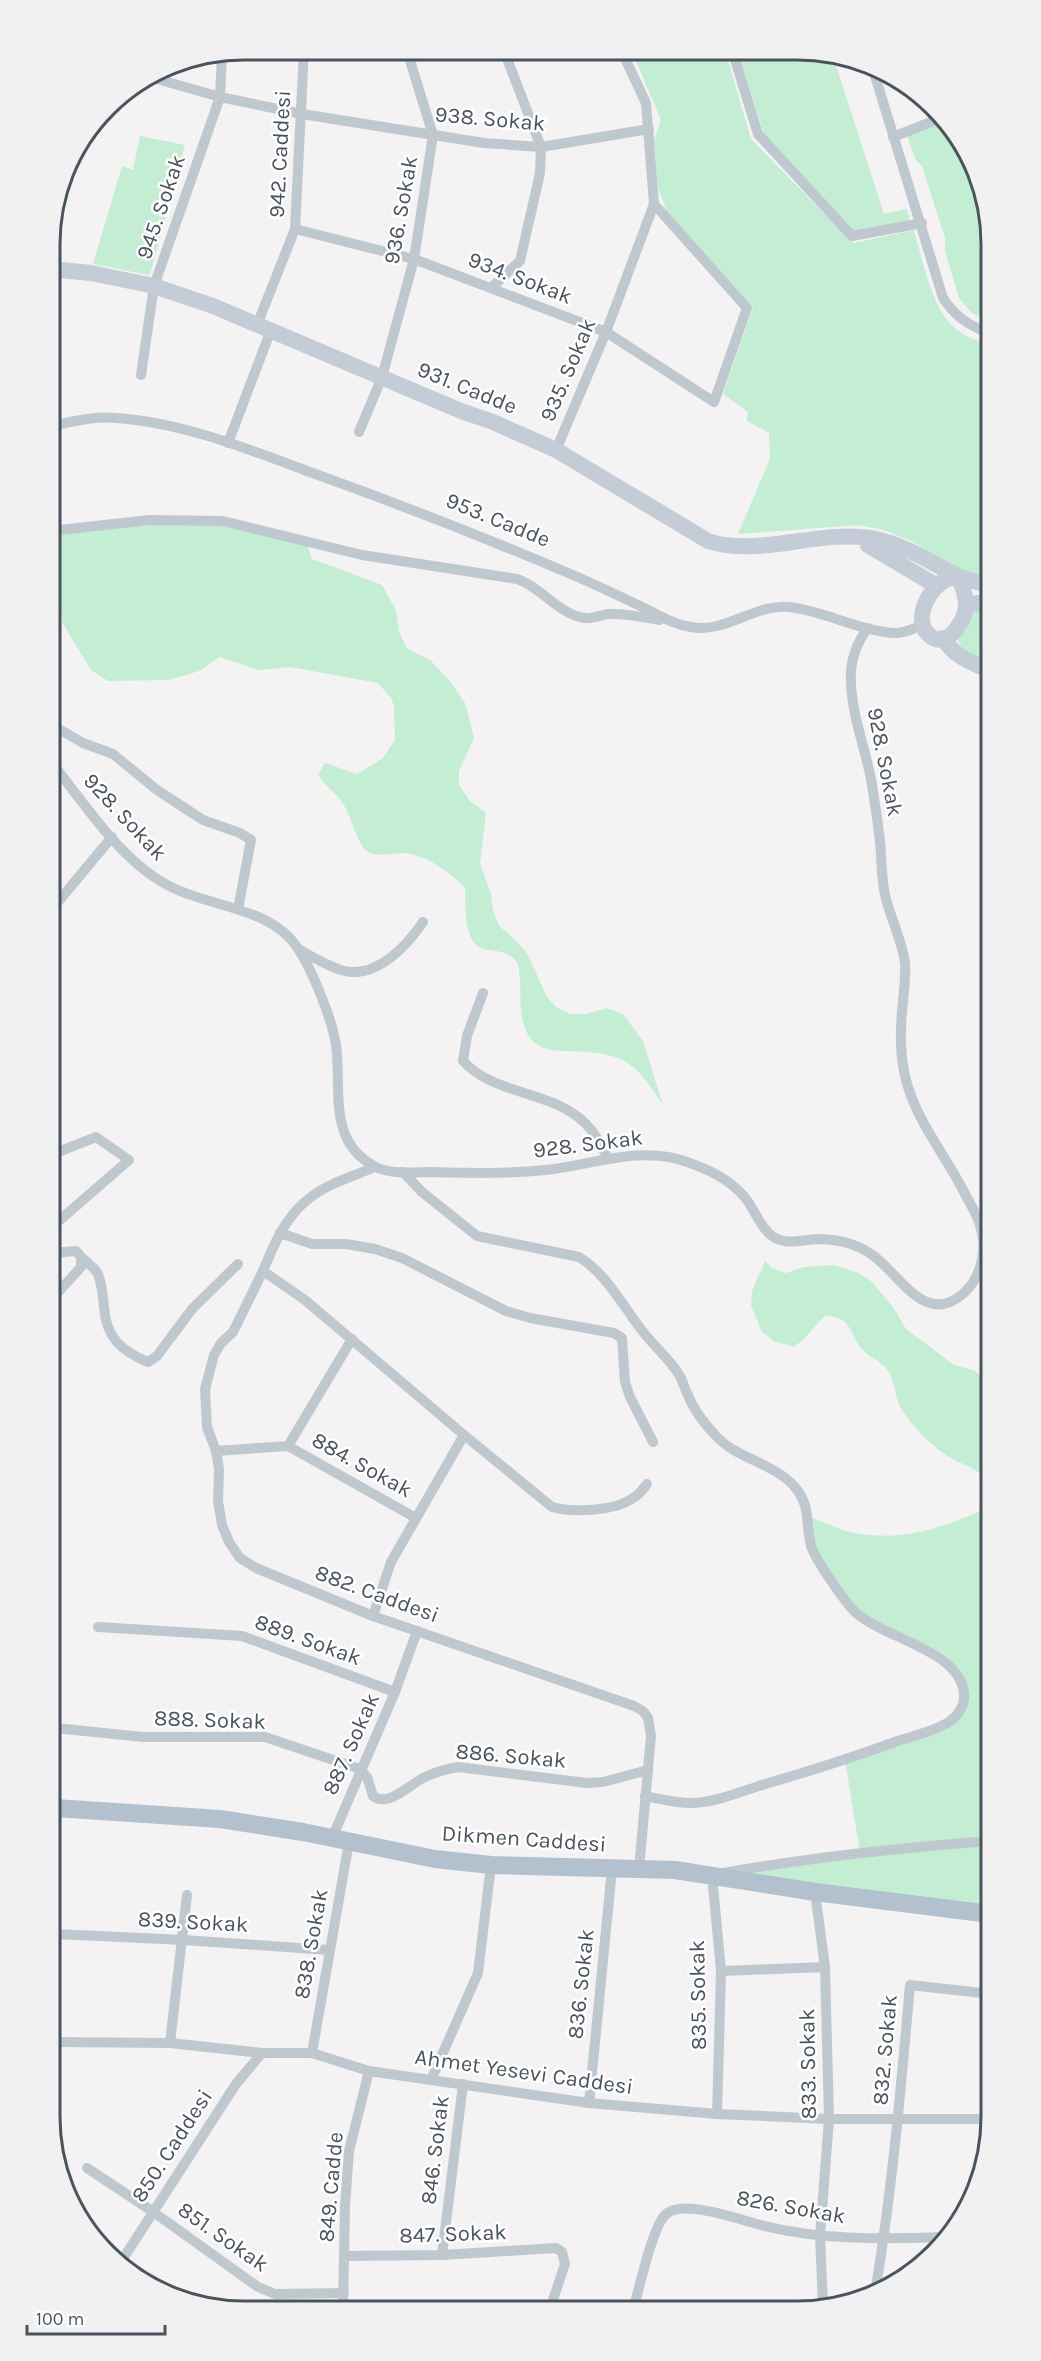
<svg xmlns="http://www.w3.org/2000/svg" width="1041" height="2361" viewBox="0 0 1041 2361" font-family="Karla,sans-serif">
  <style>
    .green { fill: #c3eed4 }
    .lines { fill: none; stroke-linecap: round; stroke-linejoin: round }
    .street { stroke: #c0c8cf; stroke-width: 10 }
    .secondary { stroke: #c3ccd7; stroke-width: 16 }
    .primary { stroke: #b3c0ce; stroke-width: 18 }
    .labels { text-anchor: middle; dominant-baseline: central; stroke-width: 5; stroke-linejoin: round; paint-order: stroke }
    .street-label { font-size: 22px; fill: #4a545e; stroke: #fff }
    .rim { fill: none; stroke: #4a545e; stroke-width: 3 }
  </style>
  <rect width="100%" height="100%" fill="#f4f2f2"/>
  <!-- green -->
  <g class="green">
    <path d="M632 52 726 53 751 139 853 243 914 230C923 260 932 314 960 332 967 337 977 340 985 344L986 578 960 569 911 541 884 530 858 525 738 534 770 459 769 433 747 421 748 412 723 394 753 308 697 249 666 210 658 188 654 140 661 120Z"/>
    <path d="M738 53H832L884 214 907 209 910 222 853 232 764 134Z"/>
    <path d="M944 123 985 194V319L972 313 959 298 945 251V238L922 166 915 159 907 136Z"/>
    <path d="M140 136 185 145 151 271 148 275 93 264 122 166 133 170Z"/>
    <path d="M223 521 306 542 312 559 382 585 396 610 399 632 407 649 430 660 449 680 465 703 474 738 459 771V785L469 800 486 813 480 864 491 894 493 910 499 926 510 935 527 953 547 997 556 1007 571 1014H586L607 1008 623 1014 643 1041 663 1105C633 1058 622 1053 567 1051 557 1051 544 1050 536 1044 518 1030 521 1001 520 980 519 974 520 967 517 962 509 953 500 951 488 950 462 948 466 906 465 887 448 872 429 856 405 853 393 852 380 858 368 852 358 846 351 817 345 807 339 794 325 787 318 775L325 763 357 774 383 758 395 740 394 706 391 698 378 683 290 667 258 670 220 657 199 671 169 680 108 681 91 670 62 622 60 590 51 574V531Z"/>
    <path d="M986 602V669L964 652 954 633 964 615Z"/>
    <path d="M765 1261 772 1268 786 1273 804 1267 834 1265 859 1273 871 1281 893 1307 906 1329 954 1365 973 1370 989 1381V1483C980 1469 965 1466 951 1458 933 1448 913 1427 902 1410 894 1399 896 1382 888 1371 882 1361 870 1358 863 1350 848 1334 854 1317 825 1316 813 1327 807 1338 794 1347L774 1341 762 1332 751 1305 752 1291Z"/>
    <path d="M989 1507 990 1914 712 1875 860 1853 845 1760 948 1722 964 1702 955 1671 865 1620 812 1549 807 1516C823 1522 839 1530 855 1533 904 1542 946 1527 989 1507Z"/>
  </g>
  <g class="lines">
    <!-- street -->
    <g class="street">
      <path d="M733 53 758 134 852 236 922 223"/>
      <path d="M872 66 943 298C955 316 966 323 985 332"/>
      <path d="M150 77 220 97 302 114 484 143 541 147 649 129"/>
      <path d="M893 137 941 118"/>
      <path d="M295 229 414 259 606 332 714 402 747 308 654 204 646 103 622 52"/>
      <path d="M491 288 520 261 540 173 541 147 504 51"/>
      <path d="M257 325 295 229 304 50"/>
      <path d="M141 375 154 286 220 97 222 54"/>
      <path d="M51 426C72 422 93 416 115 418 181 422 248 449 310 472 399 504 486 538 573 575 594 584 615 594 636 604 654 612 670 624 691 627 725 634 756 603 789 607 826 611 860 632 897 633 905 633 915 628 923 625"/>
      <path d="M359 432 382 377 414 259 433 135 407 51"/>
      <path d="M228 443 271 330"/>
      <path d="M556 450 606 332 654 204"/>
      <path d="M51 531 149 520 223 521 362 555 517 579C540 586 559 615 585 618 592 619 601 615 608 614 625 613 643 617 659 620"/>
      <path d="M52 725 83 743 113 754 157 790 203 820 240 833 251 840 238 909"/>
      <path d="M52 763C83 802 119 857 162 882 205 908 269 905 297 947 312 969 332 1019 336 1045 342 1088 327 1141 374 1166 390 1175 413 1172 431 1172 469 1173 507 1174 546 1170 592 1165 641 1145 687 1162 711 1170 735 1182 749 1203 756 1214 761 1227 771 1235 784 1246 801 1240 817 1239 836 1239 855 1243 871 1254 900 1273 924 1328 964 1293 978 1280 985 1259 983 1241 982 1224 974 1210 966 1196 948 1159 920 1126 908 1087 899 1058 900 1030 903 1001 904 989 906 976 905 963 902 941 892 921 886 899 881 881 882 861 880 842 878 823 875 804 872 785 866 748 849 710 851 672 852 655 857 642 868 628"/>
      <path d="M52 909 112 837"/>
      <path d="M300 950C313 957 337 972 352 972 382 973 408 944 423 922"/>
      <path d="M483 993 467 1036 463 1061C495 1096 553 1090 586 1124 596 1134 602 1147 608 1159"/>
      <path d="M53 1154 96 1137 129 1160 53 1226"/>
      <path d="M375 1167C354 1176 329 1183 311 1197 286 1215 274 1244 263 1271L305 1300 464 1435 552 1507C573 1513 615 1511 633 1498 639 1495 643 1489 647 1484"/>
      <path d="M403 1172 422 1192 477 1236 579 1257C607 1274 624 1308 644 1333 655 1347 669 1359 678 1373 683 1380 684 1388 688 1395 693 1409 705 1424 715 1435 737 1460 778 1463 798 1491 810 1507 806 1526 811 1546 815 1559 843 1599 853 1610 880 1638 961 1649 964 1694 965 1705 958 1716 949 1722 933 1732 911 1736 895 1742 851 1758 807 1772 762 1785 740 1792 716 1802 692 1803 676 1803 660 1799 645 1796"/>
      <path d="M280 1233 312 1244H346L375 1249 402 1258 506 1311 530 1318 614 1333 622 1338 625 1382 630 1397 653 1442"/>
      <path d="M53 1253 76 1251 81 1257V1267L53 1298"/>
      <path d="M81 1257C87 1262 95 1268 98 1274 102 1284 103 1296 104 1307 106 1337 121 1351 148 1362L157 1356 192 1309 238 1264"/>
      <path d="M263 1271 233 1332 221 1343 214 1355 205 1389 207 1427 216 1451 219 1469 218 1501 222 1525 229 1542 240 1558 256 1568 373 1616 634 1706 643 1711 648 1718 651 1736 639 1869"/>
      <path d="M288 1446 352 1339"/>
      <path d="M216 1451 288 1446 416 1518"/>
      <path d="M373 1616 391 1562 464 1435"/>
      <path d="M98 1627 242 1636 395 1692"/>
      <path d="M55 1728 143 1737H265L360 1769 367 1777 373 1796C389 1808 411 1783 425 1777 436 1772 446 1769 458 1767L587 1783 603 1782 648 1770"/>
      <path d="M332 1838 395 1692 417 1631"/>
      <path d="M815 1892 825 1967 829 2119 820 2236 823 2305"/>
      <path d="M55 1934 184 1940 329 1950"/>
      <path d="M721 1971 825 1967"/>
      <path d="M56 2042 170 2043 262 2053H312L369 2071 589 2103 717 2114 829 2119H991"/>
      <path d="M170 2043 187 1895"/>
      <path d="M312 2053 349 1842"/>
      <path d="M431 2080 478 1973 491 1865"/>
      <path d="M589 2103 612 1869"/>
      <path d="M717 2114 721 1971 712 1875C804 1858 897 1848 990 1841"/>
      <path d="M87 2168 152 2211 258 2287 275 2294 344 2293"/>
      <path d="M442 2255 463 2084"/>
      <path d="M344 2256 442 2255 556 2248 562 2252 565 2264 551 2306"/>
      <path d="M119 2265 236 2084 262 2053"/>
      <path d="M875 2293C892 2191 901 2088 910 1985L991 1994"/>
      <path d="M634 2306C640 2286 652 2229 665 2215 681 2198 737 2219 757 2224 820 2241 884 2239 948 2237"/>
      <path d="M343 2307 345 2206 349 2151 369 2071"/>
    </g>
    <!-- secondary -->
    <g class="secondary">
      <path d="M50 269 91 273 154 286 213 306 461 411 493 422 556 450 708 541C759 558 821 528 876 539 905 545 930 562 956 575 965 580 976 581 986 585"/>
      <path d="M868 545 937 586"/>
      <path d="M959 577C962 586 967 597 966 608 964 622 946 651 929 635 912 620 929 588 945 580 949 578 955 578 959 577Z"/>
      <path d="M966 605 986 602"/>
      <path d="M943 638C954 656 968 661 986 669"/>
    </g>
    <!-- primary -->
    <path class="primary" d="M55 1808 220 1819 303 1832 435 1859 491 1865 675 1870 815 1892 990 1914"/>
  </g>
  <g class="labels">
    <!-- street labels -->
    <g class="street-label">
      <text transform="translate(490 119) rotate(5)">938. Sokak</text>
      <text transform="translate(280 154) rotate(-87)">942. Caddesi</text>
      <text transform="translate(161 207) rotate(-71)">945. Sokak</text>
      <text transform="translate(401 210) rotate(-80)">936. Sokak</text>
      <text transform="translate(520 278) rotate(21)">934. Sokak</text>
      <text transform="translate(568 370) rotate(-67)">935. Sokak</text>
      <text transform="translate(467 388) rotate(22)">931. Cadde</text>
      <text transform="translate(498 520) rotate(22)">953. Cadde</text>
      <text transform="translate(885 762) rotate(79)">928. Sokak</text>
      <text transform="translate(125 817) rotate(47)">928. Sokak</text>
      <text transform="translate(588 1144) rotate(-7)">928. Sokak</text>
      <text transform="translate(362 1465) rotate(29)">884. Sokak</text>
      <text transform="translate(377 1594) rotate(20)">882. Caddesi</text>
      <text transform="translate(308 1640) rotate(20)">889. Sokak</text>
      <text transform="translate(210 1720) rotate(2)">888. Sokak</text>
      <text transform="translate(351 1744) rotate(-66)">887. Sokak</text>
      <text transform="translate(511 1756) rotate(5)">886. Sokak</text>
      <text transform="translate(524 1839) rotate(4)">Dikmen Caddesi</text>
      <text transform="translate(193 1922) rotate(3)">839. Sokak</text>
      <text transform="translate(311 1944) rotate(-80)">838. Sokak</text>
      <text transform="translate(581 1984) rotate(-84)">836. Sokak</text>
      <text transform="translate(698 1995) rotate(-91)">835. Sokak</text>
      <text transform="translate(885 2050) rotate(-85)">832. Sokak</text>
      <text transform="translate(808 2064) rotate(-91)">833. Sokak</text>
      <text transform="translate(524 2072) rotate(8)">Ahmet Yesevi Caddesi</text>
      <text transform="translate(172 2146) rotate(-57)">850. Caddesi</text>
      <text transform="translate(435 2150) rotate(-83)">846. Sokak</text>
      <text transform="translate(331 2187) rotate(-85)">849. Cadde</text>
      <text transform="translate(791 2207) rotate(10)">826. Sokak</text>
      <text transform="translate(453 2234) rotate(-2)">847. Sokak</text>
      <text transform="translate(223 2237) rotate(35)">851. Sokak</text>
    </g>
  </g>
  <!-- crop -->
  <path d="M0 0H1041V2361H0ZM244 60H797A184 184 0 0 1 981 244V2117A184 184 0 0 1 797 2301H244A184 184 0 0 1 60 2117V244A184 184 0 0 1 244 60Z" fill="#f1f1f2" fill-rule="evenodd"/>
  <path class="rim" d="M244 60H797A184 184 0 0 1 981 244V2117A184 184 0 0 1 797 2301H244A184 184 0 0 1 60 2117V244A184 184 0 0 1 244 60Z"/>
  <!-- scale -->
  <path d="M27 2325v9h138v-9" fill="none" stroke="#4a545e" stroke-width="3"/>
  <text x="36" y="2325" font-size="18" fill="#4a545e" stroke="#ffffff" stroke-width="4.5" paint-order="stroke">100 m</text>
</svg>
